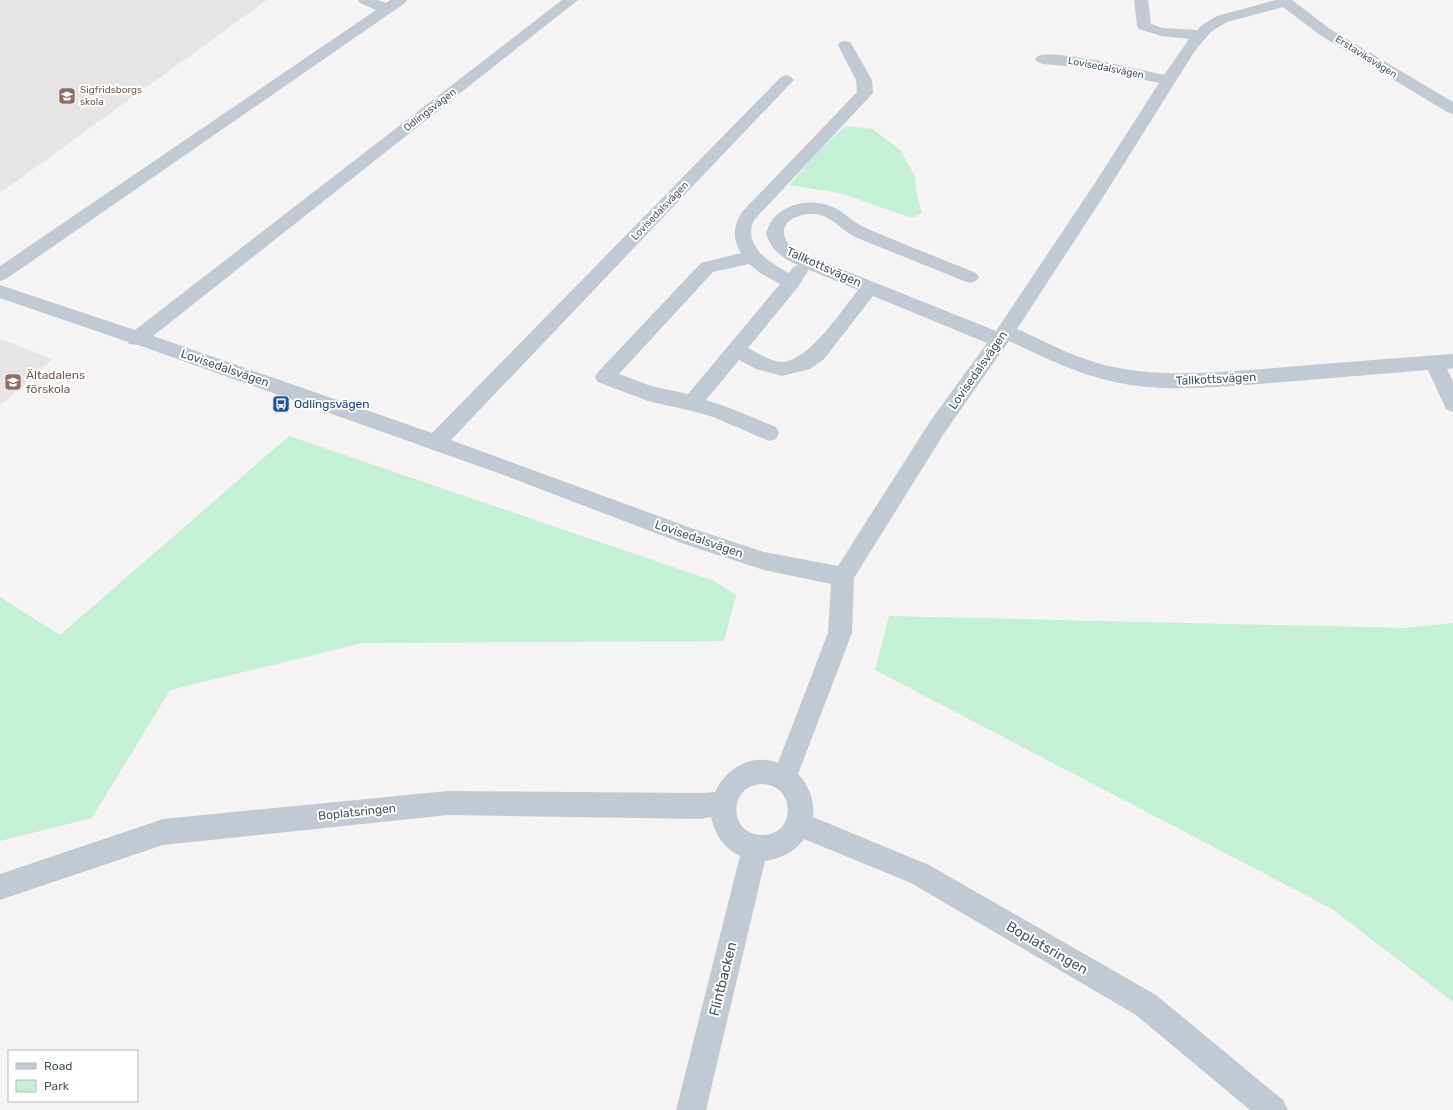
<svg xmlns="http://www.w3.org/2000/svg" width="1453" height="1110" viewBox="0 0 1453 1110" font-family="Rubik,sans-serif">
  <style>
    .education { fill: #e6e4e5 }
    .green { fill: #c3f1d5 }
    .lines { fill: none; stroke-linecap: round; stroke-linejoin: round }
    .minor { fill: #c1cad2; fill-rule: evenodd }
    .labels { text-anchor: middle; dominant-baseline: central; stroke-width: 4; stroke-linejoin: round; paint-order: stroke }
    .far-street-label { font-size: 10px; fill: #4a5661; stroke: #fff }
    .far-education-label { font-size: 10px; fill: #785e54; stroke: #fff; text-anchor: start }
    .street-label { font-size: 12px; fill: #4a5661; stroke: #fff }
    .education-label { font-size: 12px; fill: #785e54; stroke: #fff; text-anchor: start }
    .transit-label { font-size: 12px; fill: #164399; stroke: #fff; text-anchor: start }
    .near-street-label { font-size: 14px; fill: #4a5661; stroke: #fff }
  </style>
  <rect width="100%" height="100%" fill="#f5f3f3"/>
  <!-- education -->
  <g class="education">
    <path d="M0 0H267L0 193Z"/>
    <path d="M0 339 53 359 0 405Z"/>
  </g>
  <!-- green -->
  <g class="green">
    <path d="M846 126 873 129 900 150 915 176 917 196 922 213 912 218 840 193 789 185 820 149Z"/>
    <path d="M289 436 714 581 736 595 724 641 363 643 170 690 92 818 0 841V597L60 635Z"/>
    <path d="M889 616 1405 628 1453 623V1002L1332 909 875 670Z"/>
  </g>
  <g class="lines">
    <!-- minor -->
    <g class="minor">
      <path d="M358 0H378L386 3 390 0H407L405 3 6 279 0 281V266L376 10 360 3Z"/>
      <path d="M562 0H578L153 336 432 433 781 77 786 75 791 77 794 80 791 83 451 440 691 528 764 552 838 566 931 420 987 343 873 296 824 359 810 369 782 376 756 369 739 360 706 400 727 407 776 427 779 433 776 439 769 441 713 417 692 411 648 401 598 382 595 377 598 372 701 263 741 253C732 239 733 226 742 212L857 92 856 80 838 45 840 42 845 41 850 42 852 45 872 80 873 93 754 220C742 246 770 263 789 273L793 267 798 265C781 258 773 251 766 234 771 211 796 200 818 203 843 207 846 219 866 228 902 244 940 258 976 273L979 277 976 281 970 283 964 281 855 237C844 232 836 221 824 216 812 211 783 215 784 233 784 241 791 246 796 251L996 331 1093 186 1159 83 1091 68 1043 64 1038 62 1035 59 1038 56C1048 53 1059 55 1069 56 1101 60 1133 68 1164 75L1189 39 1161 36 1139 29 1137 26 1134 0H1148L1151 24 1163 28 1197 30 1202 25 1217 16 1276 0H1292L1330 29 1453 102V114L1447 112 1320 35 1283 7 1227 22 1212 31 1196 49 1105 194 1017 329C1048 343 1079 360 1113 367 1166 378 1221 372 1275 368 1334 363 1394 358 1453 354V368L1447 369 1453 382V412L1446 409 1428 370C1376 374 1323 379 1271 383 1218 387 1166 393 1114 382 1077 374 1043 357 1009 341L945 432 854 578 852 633 798 774C809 785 815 802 813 817L929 865 1156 995 1283 1100 1288 1110H1250L1136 1015 911 883 804 839C795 852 780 859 765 861L706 1110H676L740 856C724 849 715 834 711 817L701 819 448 815 163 845 0 900V874L163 819 448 791 701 793 715 792C726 768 752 753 778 763L828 633 831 584 764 570 687 545 498 473 138 345 129 344 128 342 0 298V285L135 330ZM749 264 760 273 780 284 688 394 651 386 619 374 713 272ZM807 269 858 290C842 310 809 361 782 362 771 362 758 353 748 348L798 287 808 271ZM762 784C797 785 796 837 761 835 728 834 728 785 762 784Z"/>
    </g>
  </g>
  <!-- icons -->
  <defs>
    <symbol id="school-square" viewBox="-11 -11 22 22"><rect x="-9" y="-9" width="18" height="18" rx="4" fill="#8d6e63" stroke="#fff"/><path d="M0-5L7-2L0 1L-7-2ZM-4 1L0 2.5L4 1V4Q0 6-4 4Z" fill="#fff"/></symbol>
    <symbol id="bus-square" viewBox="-11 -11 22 22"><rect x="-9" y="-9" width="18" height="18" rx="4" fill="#1a4fb4" stroke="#fff"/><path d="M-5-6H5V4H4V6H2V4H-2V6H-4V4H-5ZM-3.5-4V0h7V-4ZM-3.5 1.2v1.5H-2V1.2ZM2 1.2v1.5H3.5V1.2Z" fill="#fff"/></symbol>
  </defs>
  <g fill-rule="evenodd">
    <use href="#school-square" x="57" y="86" width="20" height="20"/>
    <use href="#school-square" x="3" y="372" width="20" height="20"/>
    <use href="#bus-square" x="271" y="394" width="20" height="20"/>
  </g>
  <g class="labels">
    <!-- far-street labels -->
    <g class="far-street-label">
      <text transform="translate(1366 57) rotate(32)">Erstaviksvägen</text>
      <text transform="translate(1106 68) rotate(11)">Lovisedalsvägen</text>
      <text transform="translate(430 110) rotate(-38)">Odlingsvägen</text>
      <text transform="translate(660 211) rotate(-46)">Lovisedalsvägen</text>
    </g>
    <!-- far-education labels -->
    <g class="far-education-label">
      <text x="80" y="90">Sigfridsborgs<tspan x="80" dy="12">skola</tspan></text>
    </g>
    <!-- street labels -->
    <g class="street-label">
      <text transform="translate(824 267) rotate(24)">Tallkottsvägen</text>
      <text transform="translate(225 368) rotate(19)">Lovisedalsvägen</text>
      <text transform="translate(978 370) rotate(-55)">Lovisedalsvägen</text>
      <text transform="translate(1216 379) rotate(-3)">Tallkottsvägen</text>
      <text transform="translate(699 539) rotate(19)">Lovisedalsvägen</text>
      <text transform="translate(357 812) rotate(-6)">Boplatsringen</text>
    </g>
    <!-- education labels -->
    <g class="education-label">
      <text x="26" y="375">Ältadalens<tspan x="26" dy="14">förskola</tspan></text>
    </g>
    <!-- transit labels -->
    <g class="transit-label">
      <text x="294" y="404">Odlingsvägen</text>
    </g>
    <!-- near-street labels -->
    <g class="near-street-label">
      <text transform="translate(1047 948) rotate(30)">Boplatsringen</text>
      <text transform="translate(723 979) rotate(-76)">Flintbacken</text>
    </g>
  </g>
  <!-- legend -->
  <rect x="8" y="1050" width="130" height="52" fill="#ffffff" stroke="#b7bbc0"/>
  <rect x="16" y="1063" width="20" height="6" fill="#c1cad2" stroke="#b7bbc0"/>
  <text x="44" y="1070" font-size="12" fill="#4a5661">Road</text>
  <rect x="16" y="1080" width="20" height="12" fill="#c3f1d5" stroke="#b7bbc0"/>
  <text x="44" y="1090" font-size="12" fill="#4a5661">Park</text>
</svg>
